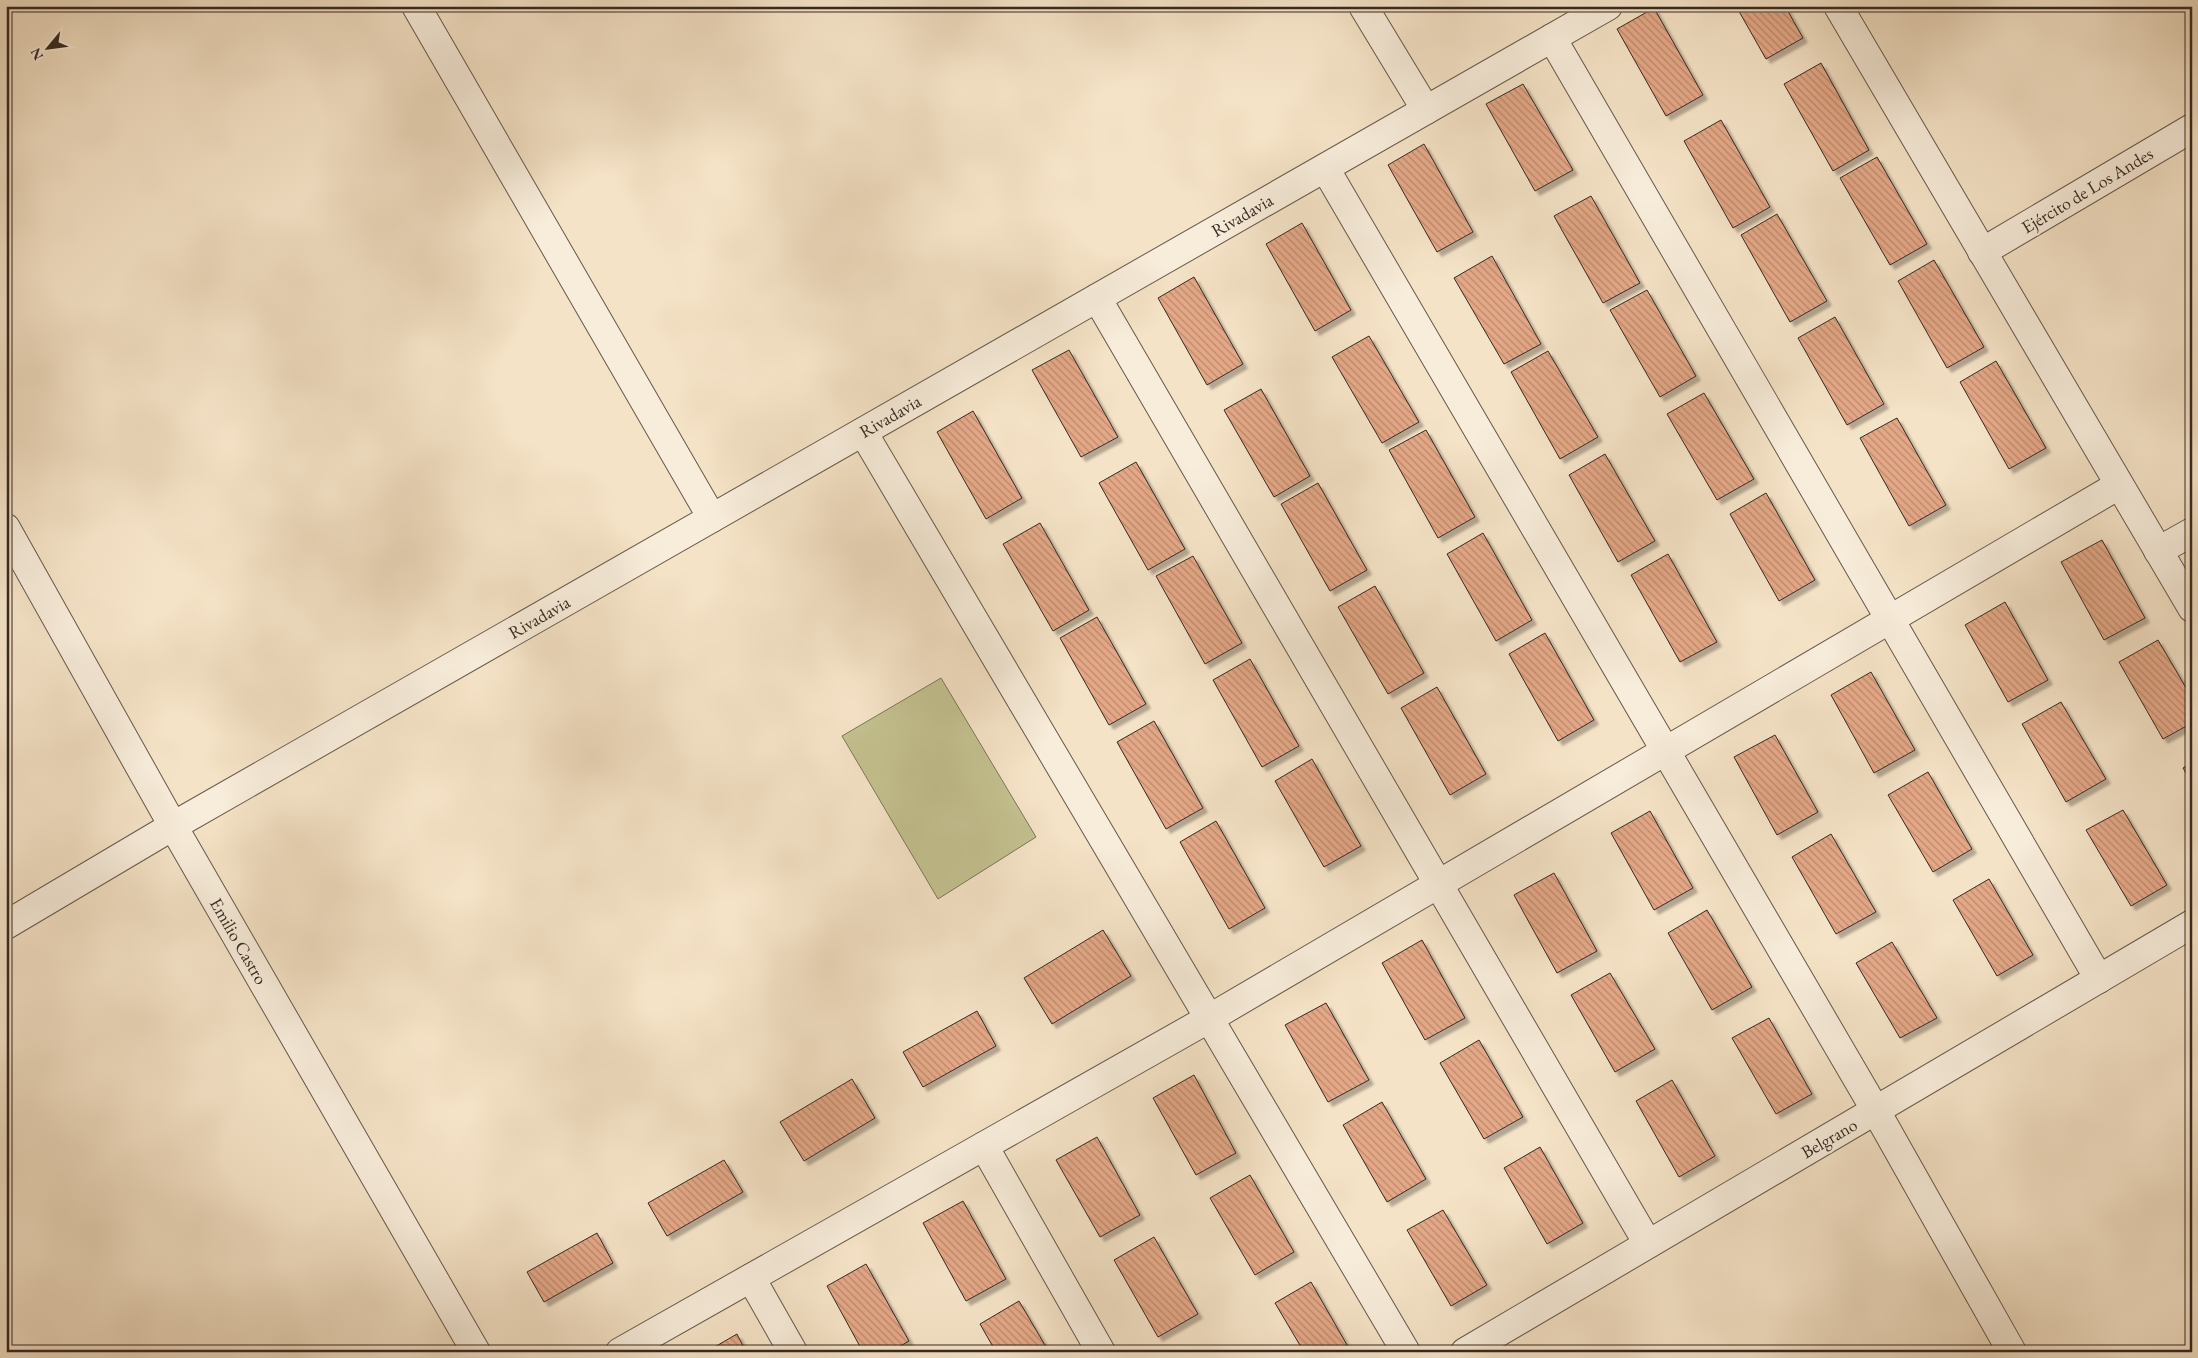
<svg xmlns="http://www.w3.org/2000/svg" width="2198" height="1358" viewBox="0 0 2198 1358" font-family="'EB Garamond',serif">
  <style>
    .park { fill: #c4c190; stroke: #7e755a }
    .building { fill: url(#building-back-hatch); stroke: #372923; filter: url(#shadow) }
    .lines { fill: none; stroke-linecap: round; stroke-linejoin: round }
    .minor-casing { stroke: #66584c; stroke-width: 30 }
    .minor { stroke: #f8eddb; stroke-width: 28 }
    .labels { text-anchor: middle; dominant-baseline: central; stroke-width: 4.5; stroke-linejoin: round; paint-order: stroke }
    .street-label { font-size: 18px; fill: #372923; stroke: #f8eddb }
  </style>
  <defs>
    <pattern id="building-back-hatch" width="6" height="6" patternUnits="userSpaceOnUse" patternTransform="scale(1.25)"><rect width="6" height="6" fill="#e5a887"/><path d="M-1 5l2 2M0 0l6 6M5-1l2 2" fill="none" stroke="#ba896e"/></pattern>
    <filter id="shadow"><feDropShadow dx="4.5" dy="4.5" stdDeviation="1" flood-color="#0004"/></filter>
  </defs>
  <rect width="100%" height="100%" fill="#f5e3c7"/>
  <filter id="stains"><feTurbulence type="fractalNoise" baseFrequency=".004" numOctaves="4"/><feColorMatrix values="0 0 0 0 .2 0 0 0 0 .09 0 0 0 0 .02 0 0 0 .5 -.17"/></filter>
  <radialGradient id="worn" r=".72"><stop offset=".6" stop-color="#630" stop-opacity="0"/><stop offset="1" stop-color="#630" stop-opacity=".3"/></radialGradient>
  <!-- park -->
  <path class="park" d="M941 678 1036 837 938 899 842 736Z"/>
  <!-- building -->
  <g class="building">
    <path d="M1736 6H1785L1803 38 1766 59Z"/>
    <path d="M1654 8 1703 95 1666 116 1617 29Z"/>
    <path d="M1821 63 1869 150 1833 171 1784 84Z"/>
    <path d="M1523 84 1573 170 1535 191 1486 104Z"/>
    <path d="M1721 120 1770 207 1733 228 1684 141Z"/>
    <path d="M1424 144 1473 232 1437 252 1388 165Z"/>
    <path d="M1877 157 1927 244 1890 265 1840 178Z"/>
    <path d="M1591 196 1640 283 1603 303 1554 216Z"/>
    <path d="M1777 214 1827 301 1790 322 1741 235Z"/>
    <path d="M1302 223 1351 310 1315 331 1266 244Z"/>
    <path d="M1492 256 1541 344 1504 364 1454 278Z"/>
    <path d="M1934 260 1984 347 1947 368 1898 281Z"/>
    <path d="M1194 277 1243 364 1207 385 1158 298Z"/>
    <path d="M1647 290 1696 376 1660 397 1610 310Z"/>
    <path d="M1835 317 1884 404 1847 425 1798 338Z"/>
    <path d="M1369 336 1419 422 1382 443 1332 357Z"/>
    <path d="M1069 350 1118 437 1081 457 1032 370Z"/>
    <path d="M1548 351 1598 437 1560 459 1511 372Z"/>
    <path d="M1996 361 2046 448 2009 469 1960 382Z"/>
    <path d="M1261 389 1310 476 1274 497 1224 410Z"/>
    <path d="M1704 393 1754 479 1717 500 1667 414Z"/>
    <path d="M973 411 1022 498 986 519 937 432Z"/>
    <path d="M1897 418 1946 505 1909 526 1860 438Z"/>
    <path d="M1426 430 1475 517 1438 538 1389 450Z"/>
    <path d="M1605 454 1655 541 1618 562 1569 475Z"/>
    <path d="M1136 462 1185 549 1148 570 1099 483Z"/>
    <path d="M1318 483 1367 570 1330 591 1281 504Z"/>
    <path d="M1766 493 1815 580 1779 601 1730 514Z"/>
    <path d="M1040 523 1089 610 1053 631 1003 544Z"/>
    <path d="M1483 533 1532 620 1496 641 1447 554Z"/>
    <path d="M2102 540 2145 618 2104 640 2061 562Z"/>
    <path d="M1668 554 1717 642 1680 662 1631 575Z"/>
    <path d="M1193 556 1242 643 1205 664 1156 576Z"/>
    <path d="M1375 586 1424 673 1388 694 1338 607Z"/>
    <path d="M2005 602 2048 680 2008 702 1965 625Z"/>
    <path d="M1097 617 1146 704 1109 725 1060 638Z"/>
    <path d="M1545 633 1594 720 1558 741 1509 654Z"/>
    <path d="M2158 640 2192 698V723L2163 739 2119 662Z"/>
    <path d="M1250 659 1299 746 1262 767 1213 680Z"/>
    <path d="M1871 672 1915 750 1874 773 1831 695Z"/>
    <path d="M1437 687 1486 774 1450 795 1401 708Z"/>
    <path d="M2061 702 2106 779 2066 802 2022 724Z"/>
    <path d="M1154 721 1203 808 1166 829 1117 742Z"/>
    <path d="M1775 735 1818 812 1777 835 1734 757Z"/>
    <path d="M1312 759 1361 846 1324 867 1275 781Z"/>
    <path d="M2192 763V783L2183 768Z"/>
    <path d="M1928 772 1972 849 1933 872 1888 795Z"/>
    <path d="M2123 810 2167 885 2131 906 2086 830Z"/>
    <path d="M1650 811 1693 888 1654 910 1611 833Z"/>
    <path d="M1216 821 1265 908 1229 929 1180 842Z"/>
    <path d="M1831 834 1876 912 1836 934 1792 857Z"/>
    <path d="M1554 873 1597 951 1557 973 1514 895Z"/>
    <path d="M1989 879 2033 955 1997 976 1953 900Z"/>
    <path d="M1707 910 1752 987 1712 1010 1668 933Z"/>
    <path d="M1103 930 1131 976 1052 1024 1024 978Z"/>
    <path d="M1422 940 1465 1018 1425 1040 1382 963Z"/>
    <path d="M1892 942 1937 1018 1900 1038 1856 963Z"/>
    <path d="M1610 973 1655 1049 1615 1072 1571 995Z"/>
    <path d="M1326 1003 1369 1080 1328 1102 1285 1025Z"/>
    <path d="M977 1011 996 1046 923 1087 903 1052Z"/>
    <path d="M1769 1018 1812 1094 1776 1114 1732 1038Z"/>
    <path d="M1479 1040 1523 1117 1484 1139 1440 1063Z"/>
    <path d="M1194 1075 1236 1153 1196 1175 1153 1098Z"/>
    <path d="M852 1079 875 1118 804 1161 780 1122Z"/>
    <path d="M1672 1080 1715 1156 1679 1177 1636 1101Z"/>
    <path d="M1382 1102 1426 1179 1387 1202 1343 1125Z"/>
    <path d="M1097 1137 1140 1215 1100 1237 1056 1160Z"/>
    <path d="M1540 1147 1583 1223 1547 1244 1504 1168Z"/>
    <path d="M724 1160 743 1192 667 1236 648 1203Z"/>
    <path d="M1250 1175 1294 1252 1255 1275 1210 1198Z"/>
    <path d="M963 1201 1006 1279 966 1301 923 1223Z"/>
    <path d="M1443 1210 1487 1285 1451 1306 1407 1230Z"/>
    <path d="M597 1233 613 1263 544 1302 527 1272Z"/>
    <path d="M1154 1237 1198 1314 1158 1337 1114 1260Z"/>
    <path d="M866 1264 909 1341 890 1352H863L827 1286Z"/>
    <path d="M1311 1282 1351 1352H1304L1275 1303Z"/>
    <path d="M1019 1301 1049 1352H996L980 1324Z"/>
    <path d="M737 1334 746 1352H706Z"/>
  </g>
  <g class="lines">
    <defs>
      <g id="minor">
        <path d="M416 6 712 518"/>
        <path d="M1363 6 1426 110"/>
        <path d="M1838 6 2192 608"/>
        <path d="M1552 38 2099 979"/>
        <path d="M1325 168 1876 1111 2012 1352"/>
        <path d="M1982 252 2192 128"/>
        <path d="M1097 298 1648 1244"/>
        <path d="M863 432 1406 1352"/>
        <path d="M6 528 173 826 476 1352"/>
        <path d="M2158 551 2192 532"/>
        <path d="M6 925 173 826 1608 6"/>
        <path d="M984 1146 1101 1352"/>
        <path d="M751 1278 793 1352"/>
        <path d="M620 1352 1210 1018 2119 485"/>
        <path d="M1465 1352 2192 924"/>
      </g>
    </defs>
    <!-- minor casing -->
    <use href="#minor" class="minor-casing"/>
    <!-- minor -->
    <use href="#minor" class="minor"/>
  </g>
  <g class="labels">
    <!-- street labels -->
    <g class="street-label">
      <text transform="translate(2087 190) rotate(-31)">Ejército de Los Andes</text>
      <text transform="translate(1242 215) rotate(-30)">Rivadavia</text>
      <text transform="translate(890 416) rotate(-30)">Rivadavia</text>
      <text transform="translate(539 617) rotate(-30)">Rivadavia</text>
      <text transform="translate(239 941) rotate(60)">Emilio Castro</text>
      <text transform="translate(1829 1138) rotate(-30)">Belgrano</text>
    </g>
  </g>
  <!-- margin -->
  <rect width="2198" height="1358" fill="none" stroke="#f5e3c7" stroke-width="25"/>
  <rect x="8" y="8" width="2183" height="1343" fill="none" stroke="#372923" stroke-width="2.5"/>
  <rect x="12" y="12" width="2173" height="1333" fill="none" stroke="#372923"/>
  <!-- north arrow -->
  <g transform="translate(48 48) rotate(241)" stroke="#f8eddb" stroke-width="4" paint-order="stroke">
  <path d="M0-4L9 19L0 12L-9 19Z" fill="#372923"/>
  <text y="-8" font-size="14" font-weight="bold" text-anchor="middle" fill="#372923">N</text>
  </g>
  <rect width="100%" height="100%" filter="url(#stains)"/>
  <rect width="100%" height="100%" fill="url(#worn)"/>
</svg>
